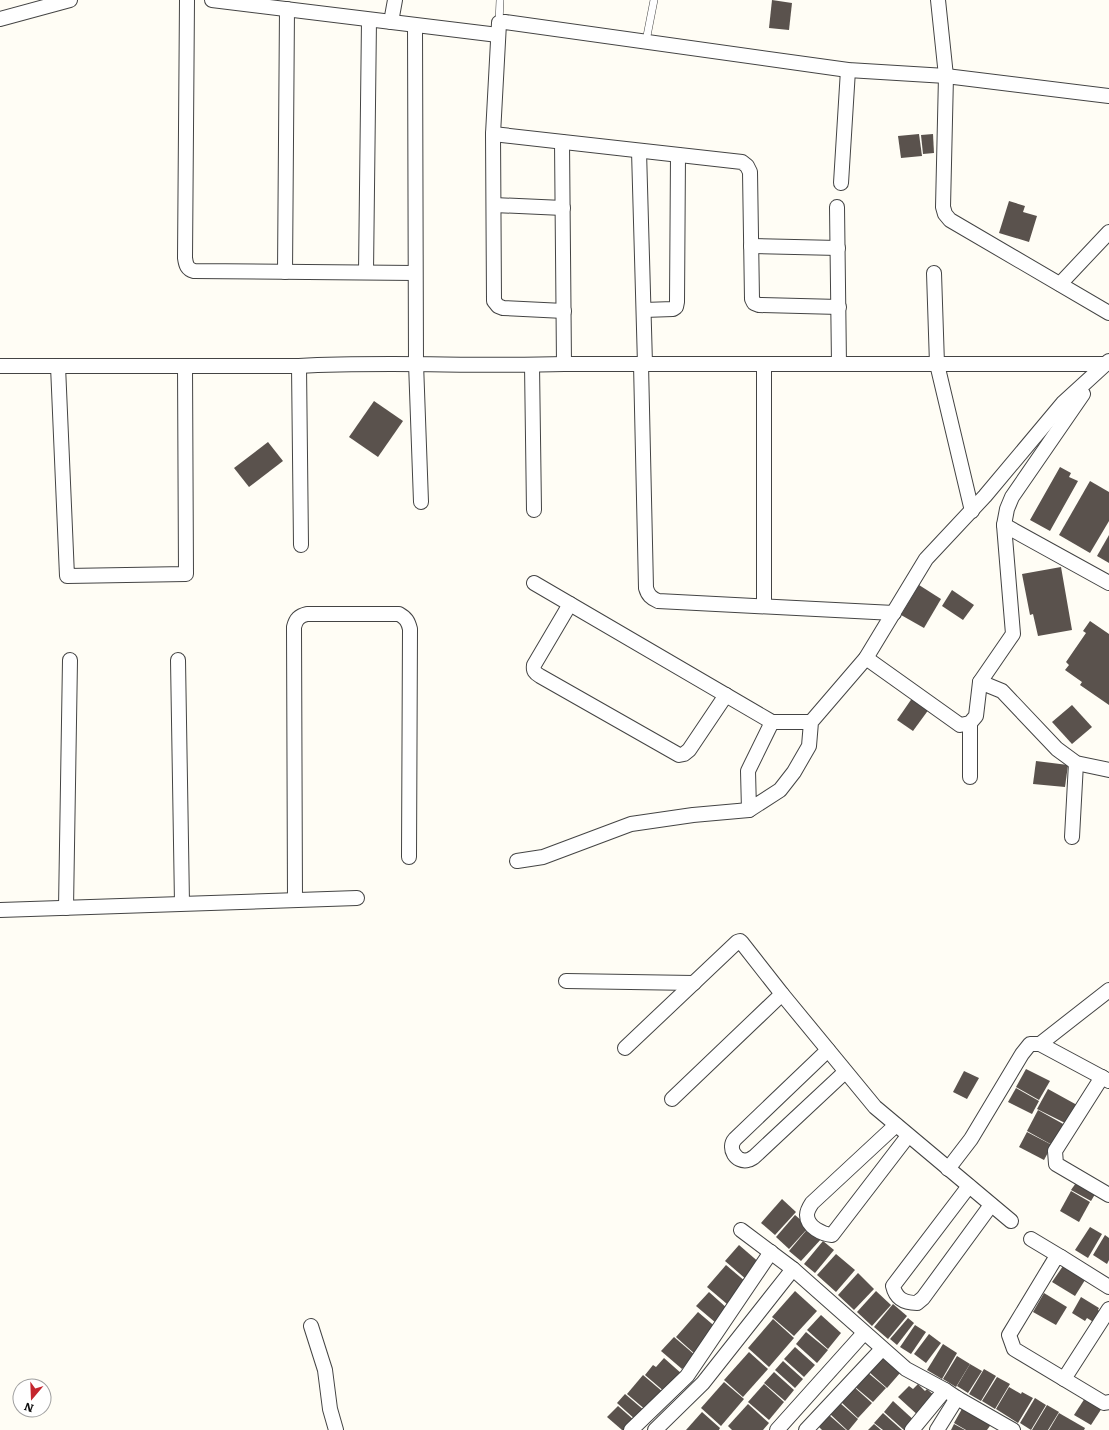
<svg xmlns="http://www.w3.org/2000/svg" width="1109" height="1430" viewBox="0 0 1109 1430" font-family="Literata,serif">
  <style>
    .building { fill: #5a524d }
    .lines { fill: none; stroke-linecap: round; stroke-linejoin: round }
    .service-casing { stroke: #444; stroke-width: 8 }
    .minor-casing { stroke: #444; stroke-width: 16 }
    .service { stroke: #fff; stroke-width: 7 }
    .minor { stroke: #fff; stroke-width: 14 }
  </style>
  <rect width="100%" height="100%" fill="#fffdf5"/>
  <!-- building -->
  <g class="building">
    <path d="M772 0 792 3 789 30 769 28Z"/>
    <path d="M919 134 922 156 901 158 898 136Z"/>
    <path d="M933 134 934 153 923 154 921 135Z"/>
    <path d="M1009 201 1025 206 1023 212 1037 216 1029 242 999 233Z"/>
    <path d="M374 401 403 421 378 457 349 437Z"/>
    <path d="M268 442 283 461 249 487 234 468Z"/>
    <path d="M1060 467 1071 473 1069 477 1078 481 1050 531 1030 520Z"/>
    <path d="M1090 481 1109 492V521L1090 553 1059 535Z"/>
    <path d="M1109 535V563L1097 556Z"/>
    <path d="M1061 567 1072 630 1038 636 1033 614 1030 615 1022 574Z"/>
    <path d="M919 585 941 599 924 628 901 615Z"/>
    <path d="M952 590 974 605 963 620 942 606Z"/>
    <path d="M1090 621 1109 634V705L1080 685 1082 682 1065 670 1069 665 1066 662 1086 633 1083 631Z"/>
    <path d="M915 694 932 705 913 731 897 720Z"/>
    <path d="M1072 705 1092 727 1072 744 1052 722Z"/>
    <path d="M1036 761 1068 765 1065 787 1033 784Z"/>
    <path d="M1026 1069 1050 1081 1039 1100 1016 1087Z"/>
    <path d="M964 1071 979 1078 967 1099 953 1092Z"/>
    <path d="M1016 1088 1039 1101 1032 1114 1008 1102Z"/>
    <path d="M1048 1089 1077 1105 1067 1124 1037 1109Z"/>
    <path d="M1038 1110 1065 1125 1054 1146 1027 1131Z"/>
    <path d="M1027 1132 1052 1145 1044 1160 1019 1147Z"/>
    <path d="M1078 1180 1097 1191 1091 1201 1071 1190Z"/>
    <path d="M1071 1191 1090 1202 1079 1222 1060 1211Z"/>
    <path d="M782 1199 796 1212 775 1235 761 1223Z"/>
    <path d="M795 1215 809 1227 789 1249 776 1237Z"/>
    <path d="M810 1226 823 1237 801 1261 789 1251Z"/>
    <path d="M1090 1227 1102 1234 1088 1258 1075 1250Z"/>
    <path d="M1105 1235 1109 1238V1260L1107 1264 1093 1255Z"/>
    <path d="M823 1241 834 1250 815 1273 804 1264Z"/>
    <path d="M739 1245 761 1264 747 1280 725 1261Z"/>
    <path d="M836 1254 855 1270 836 1292 817 1275Z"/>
    <path d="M726 1265 746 1282 727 1304 707 1287Z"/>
    <path d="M1063 1266 1085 1280 1075 1296 1052 1282Z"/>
    <path d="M858 1273 874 1289 854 1310 838 1295Z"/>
    <path d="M795 1291 817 1311 794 1336 772 1317Z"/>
    <path d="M876 1291 891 1305 872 1326 857 1312Z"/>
    <path d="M709 1292 728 1309 716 1323 696 1306Z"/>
    <path d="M1044 1293 1067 1307 1056 1325 1033 1312Z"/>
    <path d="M1081 1297 1099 1308 1098 1310 1101 1312 1095 1323 1087 1318 1085 1321 1072 1313Z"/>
    <path d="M893 1304 907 1316 888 1339 874 1327Z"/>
    <path d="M698 1312 718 1329 695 1354 676 1337Z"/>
    <path d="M821 1315 841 1333 828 1349 807 1330Z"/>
    <path d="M908 1318 914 1323 897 1345 890 1339Z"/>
    <path d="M773 1319 794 1338 769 1367 748 1348Z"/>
    <path d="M915 1325 926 1332 911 1354 900 1347Z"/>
    <path d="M806 1332 828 1350 817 1363 796 1344Z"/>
    <path d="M929 1334 941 1343 926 1363 914 1354Z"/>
    <path d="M674 1337 695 1355 682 1369 661 1351Z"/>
    <path d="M943 1344 957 1353 942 1379 927 1370Z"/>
    <path d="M795 1347 815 1365 804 1377 784 1359Z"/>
    <path d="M749 1352 768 1369 743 1397 724 1380Z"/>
    <path d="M957 1356 970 1364 956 1387 943 1379Z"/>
    <path d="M882 1357 900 1373 887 1388 869 1372Z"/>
    <path d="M664 1358 682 1374 674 1383 663 1373 674 1383 666 1393 645 1375 653 1365 656 1367Z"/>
    <path d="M783 1361 803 1379 795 1388 775 1370Z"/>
    <path d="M970 1364 982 1371 968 1393 957 1386Z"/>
    <path d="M984 1369 996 1376 981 1401 969 1394Z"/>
    <path d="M774 1372 794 1390 785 1401 764 1383Z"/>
    <path d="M867 1372 886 1388 873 1402 854 1386Z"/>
    <path d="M643 1375 663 1392 647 1411 627 1394Z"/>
    <path d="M997 1377 1010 1384 995 1409 982 1401Z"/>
    <path d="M724 1382 744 1399 721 1426 701 1408Z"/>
    <path d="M764 1384 784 1402 769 1420 748 1402Z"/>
    <path d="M918 1384 925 1391 927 1389 937 1398 920 1417 898 1397 909 1386 913 1389Z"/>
    <path d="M854 1387 872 1403 858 1418 841 1402Z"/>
    <path d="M1009 1387 1021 1394 1022 1392 1033 1398 1018 1423 996 1409Z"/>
    <path d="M625 1394 645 1411 637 1421 617 1403Z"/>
    <path d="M1035 1398 1046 1405 1031 1430 1020 1423Z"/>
    <path d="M1085 1398 1102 1408 1091 1425 1074 1415Z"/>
    <path d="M893 1401 916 1422 909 1430H904L884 1412Z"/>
    <path d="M840 1403 858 1419 849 1430H847L830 1414Z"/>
    <path d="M748 1404 769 1423 763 1430H732L728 1426Z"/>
    <path d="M1047 1405 1059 1412 1048 1430H1032Z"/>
    <path d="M618 1406 634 1420 626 1430H622L607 1417Z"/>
    <path d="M963 1407 992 1423 987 1430H966L954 1423Z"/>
    <path d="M702 1412 720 1428 719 1430H686Z"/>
    <path d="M883 1413 902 1430H883L874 1423Z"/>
    <path d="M1059 1413 1085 1428 1084 1430H1049Z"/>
    <path d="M829 1415 846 1430H822L819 1427Z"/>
    <path d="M874 1424 881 1430H868Z"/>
    <path d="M954 1424 965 1430H951Z"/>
  </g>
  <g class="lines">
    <defs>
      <g id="service">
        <path d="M499 23 500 0"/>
        <path d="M646 41 654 0"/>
      </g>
      <g id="minor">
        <path d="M187 0 185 258C186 265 187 269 194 271L415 273"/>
        <path d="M212 0 498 35"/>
        <path d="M938 0 946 76 943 207 945 214 950 220 1109 313"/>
        <path d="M0 19 70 0"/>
        <path d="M391 22 395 0"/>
        <path d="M415 26 416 363 421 502"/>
        <path d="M493 134 742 162 747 166 750 172 752 299 754 303 759 305 839 307"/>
        <path d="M562 142 564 364"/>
        <path d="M639 151 645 364"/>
        <path d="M841 183 848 70"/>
        <path d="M494 205 563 208"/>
        <path d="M837 207 839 364"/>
        <path d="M751 246 838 248"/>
        <path d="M285 272 287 9"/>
        <path d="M366 272 369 20"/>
        <path d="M934 273 937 364 972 511"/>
        <path d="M1060 284 1109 232"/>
        <path d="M644 310 673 309 676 307 677 302 678 155"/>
        <path d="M564 311 503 308 498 306 494 301 493 134 499 23 505 22 848 70 946 76 1109 96"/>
        <path d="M641 364 646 588C648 595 651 598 658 601L894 613"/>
        <path d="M764 364V606"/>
        <path d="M532 365 534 510"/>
        <path d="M0 366H299C387 361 476 367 564 364H1106"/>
        <path d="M58 366 67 576 186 574 185 366"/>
        <path d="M299 366 301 545"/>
        <path d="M1004 525 1109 583"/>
        <path d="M534 583 772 722"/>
        <path d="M570 604 534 665C533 671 535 673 540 676L679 755 684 754 689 750 726 695"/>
        <path d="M866 658 960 725 970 723 976 716 980 682 1002 691 1057 749 1076 763 1109 770"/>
        <path d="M178 660 182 903"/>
        <path d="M980 682 1013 634 1004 525 1007 509 1012 497 1083 394"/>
        <path d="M811 722H772L748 771 749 810 780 790 794 772 809 746 811 722 866 658 926 559 985 496 1063 403 1109 361"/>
        <path d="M970 777V723"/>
        <path d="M1072 837 1076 763"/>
        <path d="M517 861 543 857 631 824 693 815 749 810"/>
        <path d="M295 900 294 627C296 619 299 616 307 614H399C406 618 408 621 410 629L409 857"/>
        <path d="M66 908 70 660"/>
        <path d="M0 910 357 898"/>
        <path d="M566 981 694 983"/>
        <path d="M1040 1044 1109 990"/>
        <path d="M625 1048 737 942 740 941 742 943 782 994 875 1107 1011 1221"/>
        <path d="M828 1050 735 1139C727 1148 736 1163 748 1160 750 1160 752 1158 754 1157L845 1072"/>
        <path d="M1102 1077 1055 1151 1056 1164 1109 1195"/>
        <path d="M672 1099 782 994"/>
        <path d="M896 1125 812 1203C810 1206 807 1211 807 1215 807 1227 822 1234 832 1235L908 1136"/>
        <path d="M948 1169 971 1139 1022 1054 1030 1044H1040L1109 1081"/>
        <path d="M969 1186 893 1286C896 1299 904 1303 917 1303L923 1298 991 1205"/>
        <path d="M741 1230 793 1269 906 1369 945 1390 957 1398 1013 1430"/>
        <path d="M1031 1239 1061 1257"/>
        <path d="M1109 1287 1061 1257 1055 1259 1009 1335 1014 1349 1104 1403 1109 1402"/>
        <path d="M311 1326 325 1370 330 1409 336 1430"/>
        <path d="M1064 1379 1109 1309"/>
        <path d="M631 1430 687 1376 771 1252"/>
        <path d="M655 1430 703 1383 793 1269"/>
        <path d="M777 1430 864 1333"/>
        <path d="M806 1430 882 1349"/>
        <path d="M912 1430 945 1390"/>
        <path d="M937 1430 957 1398"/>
      </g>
    </defs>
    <!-- service casing -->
    <use href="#service" class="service-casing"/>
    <!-- minor casing -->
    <use href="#minor" class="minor-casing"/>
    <!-- service -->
    <use href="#service" class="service"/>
    <!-- minor -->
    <use href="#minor" class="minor"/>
  </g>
  <!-- north arrow -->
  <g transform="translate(32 1398) rotate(199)"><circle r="19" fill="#ffffff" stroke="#a0a0a0"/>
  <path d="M0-3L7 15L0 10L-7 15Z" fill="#c4262e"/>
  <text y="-6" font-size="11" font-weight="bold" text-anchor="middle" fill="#111111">N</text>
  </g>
</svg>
